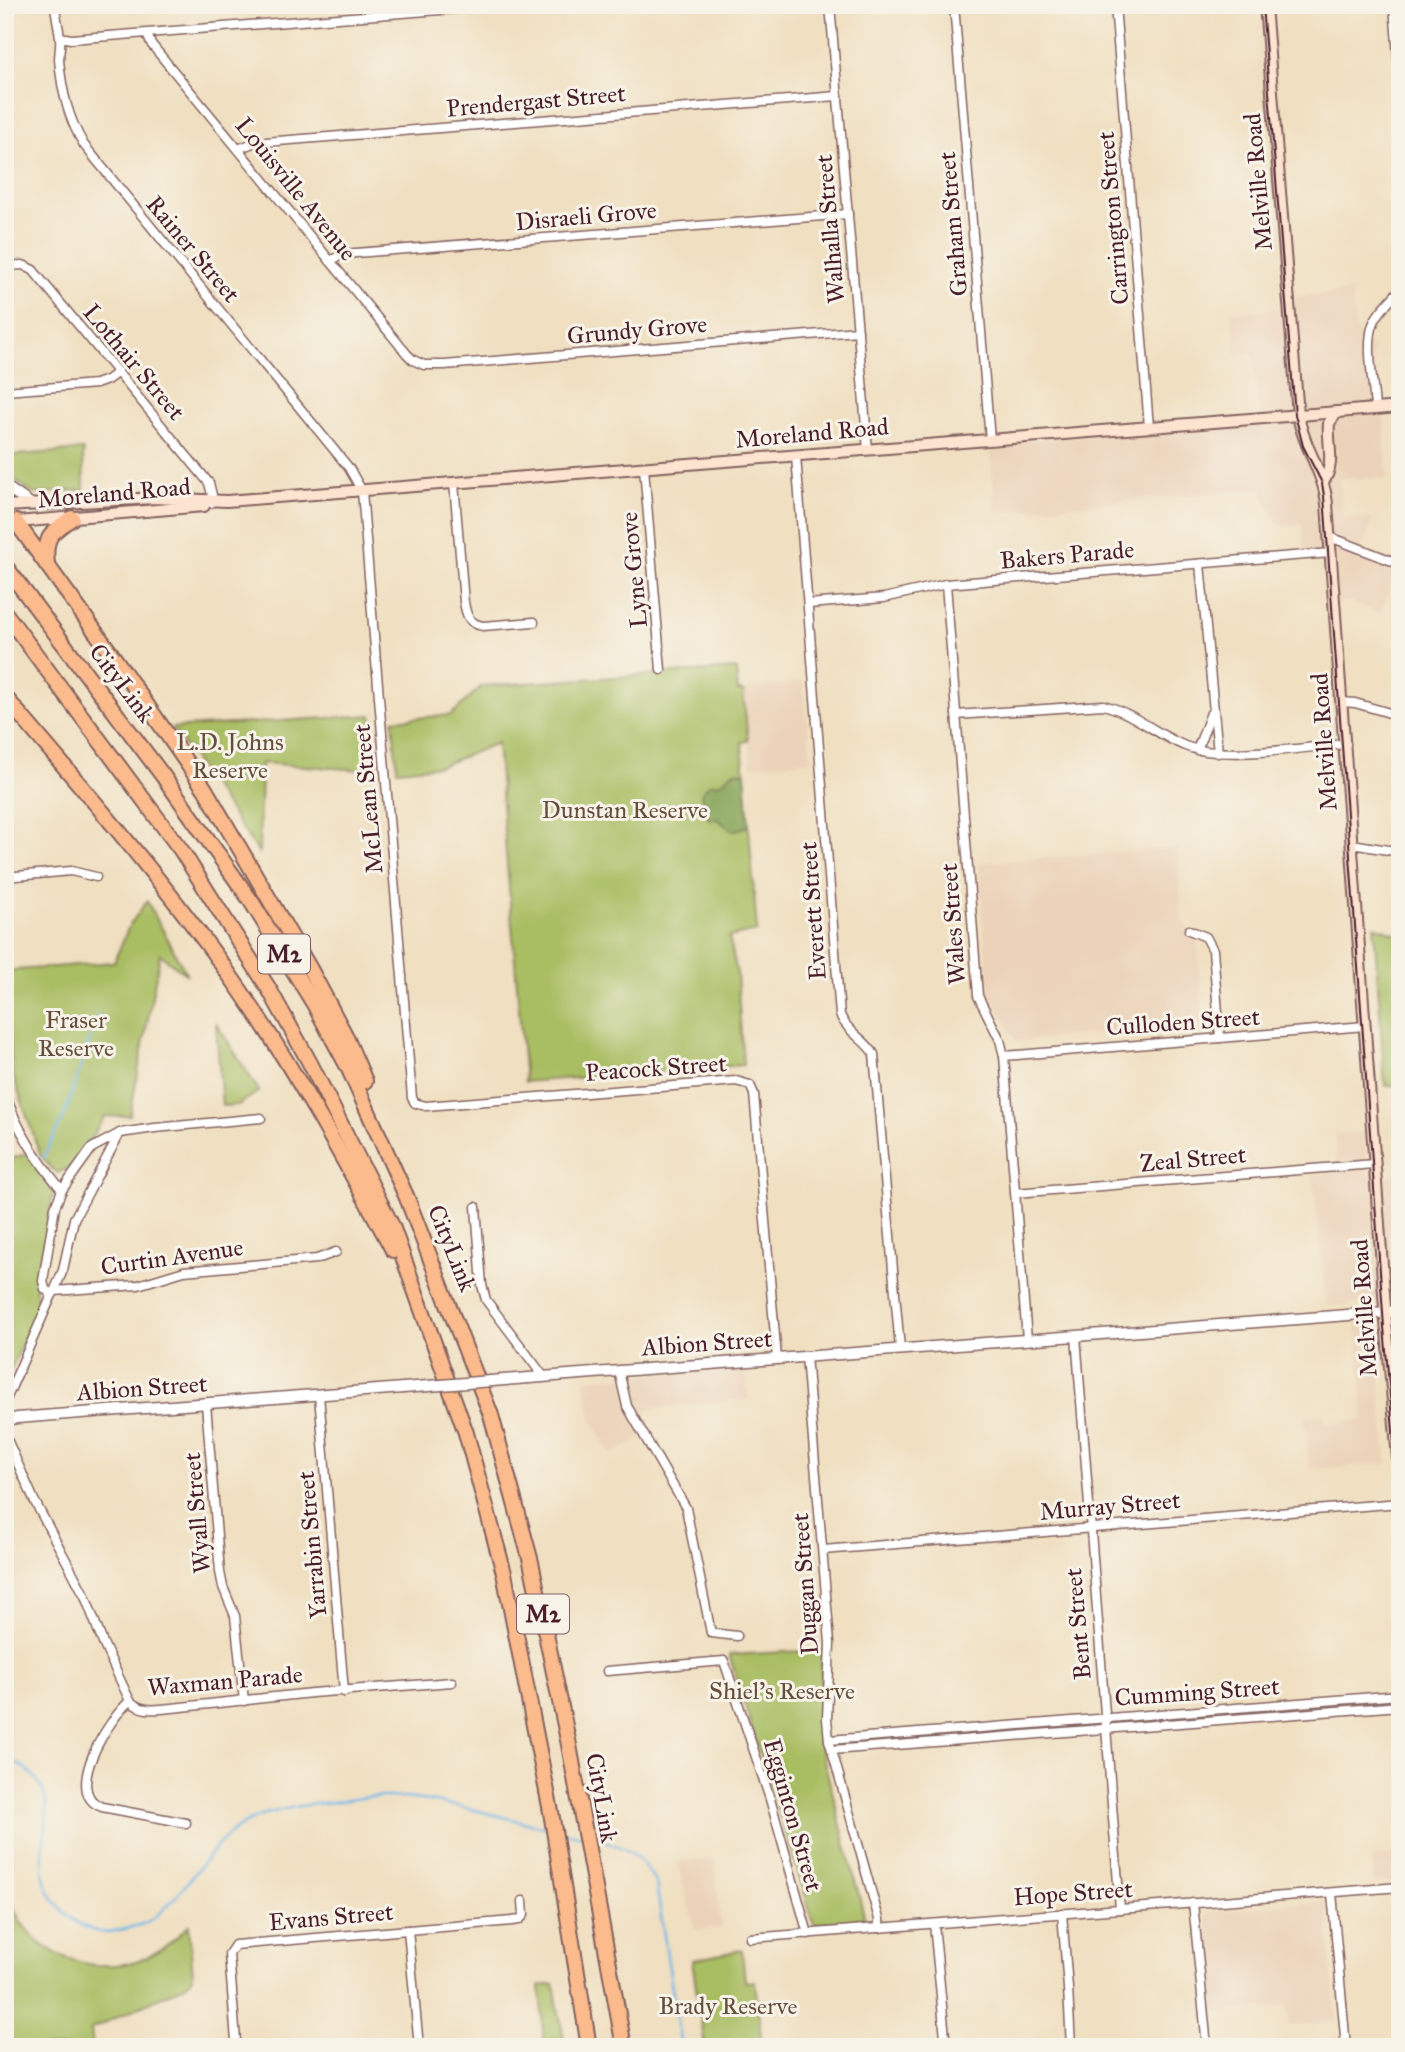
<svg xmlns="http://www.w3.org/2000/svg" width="1405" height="2052" viewBox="0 0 1405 2052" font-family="'IM FELL Great Primer',serif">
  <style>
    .built { fill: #ebd2b8 }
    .green { fill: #a9bd62; stroke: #7a6e46; stroke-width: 2 }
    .forest { fill: #86a458; stroke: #686242; stroke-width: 2 }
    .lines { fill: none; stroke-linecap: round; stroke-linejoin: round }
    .stream { stroke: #72b7e8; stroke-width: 2.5 }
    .minor-casing { stroke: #84625f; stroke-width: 11 }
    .tertiary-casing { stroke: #84625f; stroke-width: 13 }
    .secondary-casing { stroke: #84625f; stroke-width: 14 }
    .motorway-casing { stroke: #84625f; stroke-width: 18 }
    .minor { stroke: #fff; stroke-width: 8 }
    .tertiary { stroke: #fff; stroke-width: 10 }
    .secondary { stroke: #fde4d1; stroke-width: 10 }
    .motorway { stroke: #fbbb8d; stroke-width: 14 }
    .tram { stroke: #4a1f2b; stroke-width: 2 }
    .tertiary-bridge-casing { stroke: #84625f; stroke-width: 13; stroke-linecap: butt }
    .tertiary-bridge { stroke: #fff; stroke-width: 10 }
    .labels { text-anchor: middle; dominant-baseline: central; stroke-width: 6; stroke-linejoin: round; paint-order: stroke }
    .shield { fill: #f7f3e8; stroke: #7e5f64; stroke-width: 2 }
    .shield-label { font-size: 23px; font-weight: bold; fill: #4a1f2b }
    .street-label { font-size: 24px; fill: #4a1f2b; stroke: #f7f3e8 }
    .park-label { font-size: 24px; fill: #664e3c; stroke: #f7f3e8 }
  </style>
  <rect width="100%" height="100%" fill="#f7f3e8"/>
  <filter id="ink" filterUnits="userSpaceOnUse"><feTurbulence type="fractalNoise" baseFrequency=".0143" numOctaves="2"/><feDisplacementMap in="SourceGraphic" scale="14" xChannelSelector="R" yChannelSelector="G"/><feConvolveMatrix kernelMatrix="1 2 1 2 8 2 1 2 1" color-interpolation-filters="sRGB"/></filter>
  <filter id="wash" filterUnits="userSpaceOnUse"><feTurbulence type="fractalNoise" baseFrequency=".00686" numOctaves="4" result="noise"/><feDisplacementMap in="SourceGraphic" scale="28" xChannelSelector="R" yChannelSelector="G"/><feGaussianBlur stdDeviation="1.57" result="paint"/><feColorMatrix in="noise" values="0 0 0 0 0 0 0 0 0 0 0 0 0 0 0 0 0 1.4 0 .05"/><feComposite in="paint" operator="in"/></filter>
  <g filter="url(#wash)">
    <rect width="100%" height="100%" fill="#f0dfc0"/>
    <!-- built -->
    <g class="built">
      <path d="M1352 291 1355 328 1372 347 1377 404H1383L1387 478H1340L1344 517 1373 519 1361 552 1397 565 1381 614 1351 602 1329 603 1325 550 1304 552 1302 525 1282 526 1265 501 1263 488 996 512 990 443 1260 421 1253 352 1235 353 1232 312 1283 309V298Z"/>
      <path d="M803 681 811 760 751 766 744 690Z"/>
      <path d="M1177 848 1182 921 1197 939 1203 1024 1016 1041 989 992 979 863Z"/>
      <path d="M1364 1131 1367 1175 1400 1174V1341L1396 1302 1326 1306 1313 1175 1337 1172 1335 1134Z"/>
      <path d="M1374 1318 1387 1464 1309 1469 1305 1417 1324 1415 1325 1423 1364 1420 1356 1320Z"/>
      <path d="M745 1367 748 1399 654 1408 636 1418 646 1435 611 1455 591 1418 584 1379Z"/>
      <path d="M1400 1855V1881L1374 1883 1372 1857Z"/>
      <path d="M715 1860 721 1928 695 1929 677 1861Z"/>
      <path d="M1326 1901 1336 2022 1289 2026 1287 2006 1215 2012 1206 1912Z"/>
    </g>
    <!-- green -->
    <g class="green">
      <path d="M83 450 84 490 34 494 5 473V456Z"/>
      <path d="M736 669 738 691H743L748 741 742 742 757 931 729 937 737 974 743 1065 525 1082 497 743 440 766 397 770 393 720 451 715 482 686Z"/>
      <path d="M372 715 376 771 261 763 259 853 172 728Z"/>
      <path d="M147 901 187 975 160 954 130 1115 105 1117 71 1167 58 1173 51 1168 40 1155 12 1072 5 971 114 962 129 926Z"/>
      <path d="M1374 926 1400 935V1085L1385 1086Z"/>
      <path d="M216 1023 259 1091 238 1105 222 1106Z"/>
      <path d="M28 1153 53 1193 36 1289 38 1310 5 1382 7 1303 5 1161Z"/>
      <path d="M822 1650 819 1741 865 1919 814 1924 729 1655Z"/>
      <path d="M9 1846C9 1868 6 1891 15 1911 37 1960 105 1979 151 1955 166 1948 177 1937 189 1925L193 1976 186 1985 91 2029 93 2047H5V1847Z"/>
      <path d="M742 1950 745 1982 755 1981 762 2047H705L692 1960Z"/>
      <path d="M554 1984 565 2047H544L540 1986Z"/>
    </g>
    <!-- forest -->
    <path class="forest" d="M734 771 745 772 749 826 733 831 717 819H709L706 813 707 804 702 799 701 794 709 784 721 783Z"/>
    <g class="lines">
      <!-- stream -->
      <g class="stream">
        <path d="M43 1158 65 1114 98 1015"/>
        <path d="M5 1757C90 1794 9 1858 63 1911 74 1921 85 1929 99 1932 105 1933 114 1931 120 1930 128 1928 138 1926 145 1923 173 1910 201 1860 225 1838 237 1826 250 1820 266 1814 288 1807 309 1804 333 1802 345 1801 357 1798 370 1797 425 1794 493 1815 547 1828"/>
        <path d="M560 1831 581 1836"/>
        <path d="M591 1838C626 1846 638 1852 656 1883L681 2047"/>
      </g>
    </g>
  </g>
  <g filter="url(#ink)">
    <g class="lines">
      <defs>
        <g id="minor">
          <path d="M55 5C56 17 59 28 60 38 61 45 59 53 59 60 62 92 68 118 84 145L349 468 362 491 412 1098 415 1103 426 1106 736 1081 750 1085 754 1094 777 1359"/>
          <path d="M830 5 868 450"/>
          <path d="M954 5 990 440"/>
          <path d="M1115 5 1149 427"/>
          <path d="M1394 5 1400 83"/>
          <path d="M147 35 152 45 407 354 413 360 424 365H444L858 331"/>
          <path d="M60 37 71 39 504 5"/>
          <path d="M238 149 253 143 838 96"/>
          <path d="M330 261 343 254 848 214"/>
          <path d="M5 266 23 265 33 270 209 483 212 495 211 503"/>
          <path d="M5 391 96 384 107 380 118 372"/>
          <path d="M1375 408C1374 385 1364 340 1375 320 1381 308 1392 300 1400 289"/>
          <path d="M796 456 840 1015C848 1033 865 1039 874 1054L900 1349"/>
          <path d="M644 468 661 670"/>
          <path d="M454 483 464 602C466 615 469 624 483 626L534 622"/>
          <path d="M1330 537 1400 564"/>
          <path d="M1200 564 1218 753"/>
          <path d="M946 584 978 996 1000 1040 1004 1056 1027 1339"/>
          <path d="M808 604 884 598 946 584 1331 553"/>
          <path d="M1342 702 1355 703 1400 716"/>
          <path d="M956 715 1103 705C1133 712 1157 735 1185 746 1225 761 1301 747 1346 744"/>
          <path d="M1197 750 1211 713"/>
          <path d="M1352 844 1400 852"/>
          <path d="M5 877 71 871 96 877"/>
          <path d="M1189 930 1206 937 1213 950 1220 1038"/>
          <path d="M1004 1056 1365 1026"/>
          <path d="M5 1093C17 1130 37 1160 62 1190L55 1207 43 1281 45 1289 52 1295 5 1402"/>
          <path d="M62 1190 92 1148 120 1133 155 1128 261 1118"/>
          <path d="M1015 1193 1374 1164"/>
          <path d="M476 1207 482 1285 486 1300 544 1377"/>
          <path d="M54 1291 138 1285 184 1271 317 1259 336 1252"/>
          <path d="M53 1294 63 1270 74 1219 120 1133"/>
          <path d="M1076 1336 1120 1909"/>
          <path d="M806 1356 830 1643 827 1719 829 1740 879 1919V1928"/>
          <path d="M619 1371 627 1406 686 1508 711 1633 737 1636"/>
          <path d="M319 1395 344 1692"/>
          <path d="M206 1404 220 1572 223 1587 235 1616 244 1701"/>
          <path d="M5 1435 34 1500 85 1596 103 1643 130 1701C143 1713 156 1709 172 1708L312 1693 452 1682"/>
          <path d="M823 1550 1400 1503"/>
          <path d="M607 1671 724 1661 770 1799 808 1934"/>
          <path d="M130 1701C110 1717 61 1793 102 1807L186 1823"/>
          <path d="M829 1740 1400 1695"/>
          <path d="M832 1750 1400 1706"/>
          <path d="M1332 1893 1346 2047"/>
          <path d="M1193 1903 1207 2047"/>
          <path d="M1062 1913 1068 1988 1071 2047"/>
          <path d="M934 1924 946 2047"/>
          <path d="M408 1930 419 2047"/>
          <path d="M750 1938 1400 1887"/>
          <path d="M226 2047 232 2046 236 2041 229 1954 235 1945 512 1921 519 1920 524 1915 523 1901"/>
        </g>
        <g id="tertiary">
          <path d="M5 486 31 504"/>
          <path d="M529 1378 1400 1311"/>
          <path d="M5 1421 17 1418 403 1388"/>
        </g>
        <g id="secondary">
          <path d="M1265 5 1298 415C1303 447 1324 472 1327 504L1386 1321 1400 1482"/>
          <path d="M1323 482C1336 464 1327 443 1329 423L1337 412"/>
          <path d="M5 506 156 498 227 501 1400 407"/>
          <path d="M5 523 204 506"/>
        </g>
        <g id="motorway">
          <path d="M16 522 110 652 205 789 310 969 345 1035 365 1081"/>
          <path d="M47 565C44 537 50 533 72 518"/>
          <path d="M5 566 163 776 251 901 314 1004 348 1067 407 1198 491 1415 531 1562 569 1745 624 2047"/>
          <path d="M5 613 181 850 269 989 310 1063 392 1226 466 1433 504 1573 551 1812 589 2047"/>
          <path d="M5 697C86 792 169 887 240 990 297 1073 345 1161 393 1250"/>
        </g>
      </defs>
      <!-- minor casing -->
      <use href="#minor" class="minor-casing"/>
      <!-- tertiary casing -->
      <use href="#tertiary" class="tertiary-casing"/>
      <!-- secondary casing -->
      <use href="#secondary" class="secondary-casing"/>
      <!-- motorway casing -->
      <use href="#motorway" class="motorway-casing"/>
      <!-- minor -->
      <use href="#minor" class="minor"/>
      <!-- tertiary -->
      <use href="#tertiary" class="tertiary"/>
      <!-- secondary -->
      <use href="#secondary" class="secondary"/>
      <!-- motorway -->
      <use href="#motorway" class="motorway"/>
      <!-- tram -->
      <path class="tram" d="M1262 5 1295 415 1303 446 1322 483 1324 496 1384 1327 1400 1512"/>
      <defs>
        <path id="tertiary-bridge" d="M403 1388 529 1378"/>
      </defs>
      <!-- tertiary-bridge casing -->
      <use href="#tertiary-bridge" class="tertiary-bridge-casing"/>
      <!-- tertiary-bridge -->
      <use href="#tertiary-bridge" class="tertiary-bridge"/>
    </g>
  </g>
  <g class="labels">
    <!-- shield labels -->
    <g class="shield">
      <rect x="258" y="934.5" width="52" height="39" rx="5"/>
      <rect x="517" y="1594.5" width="52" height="39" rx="5"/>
    </g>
    <g class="shield-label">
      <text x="284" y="954">M2</text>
      <text x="543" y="1614">M2</text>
    </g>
    <!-- street labels -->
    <g class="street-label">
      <text transform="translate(536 101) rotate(-5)">Prendergast Street</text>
      <text transform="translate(1258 182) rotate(-95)">Melville Road</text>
      <text transform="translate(296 189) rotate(51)">Louisville Avenue</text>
      <text transform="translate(586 216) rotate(-5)">Disraeli Grove</text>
      <text transform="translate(1113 218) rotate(-95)">Carrington Street</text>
      <text transform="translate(953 224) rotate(-95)">Graham Street</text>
      <text transform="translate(830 229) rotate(-95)">Walhalla Street</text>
      <text transform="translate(193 249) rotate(50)">Rainer Street</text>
      <text transform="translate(637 330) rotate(-5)">Grundy Grove</text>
      <text transform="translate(134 362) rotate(50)">Lothair Street</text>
      <text transform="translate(812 433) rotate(-5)">Moreland Road</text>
      <text transform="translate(114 493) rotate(-5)">Moreland Road</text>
      <text transform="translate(1067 555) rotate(-5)">Bakers Parade</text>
      <text transform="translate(634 570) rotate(-95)">Lyne Grove</text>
      <text transform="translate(122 683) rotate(53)">CityLink</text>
      <text transform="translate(1324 742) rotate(-94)">Melville Road</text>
      <text transform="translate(368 799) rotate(-95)">McLean Street</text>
      <text transform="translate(813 911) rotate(-94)">Everett Street</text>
      <text transform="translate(953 924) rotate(-94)">Wales Street</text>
      <text transform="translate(1183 1022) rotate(-4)">Culloden Street</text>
      <text transform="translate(656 1068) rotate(-4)">Peacock Street</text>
      <text transform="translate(1193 1159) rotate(-5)">Zeal Street</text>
      <text transform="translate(452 1248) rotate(68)">CityLink</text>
      <text transform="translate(172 1257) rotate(-8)">Curtin Avenue</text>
      <text transform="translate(1364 1308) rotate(-94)">Melville Road</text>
      <text transform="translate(707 1343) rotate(-4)">Albion Street</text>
      <text transform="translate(142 1388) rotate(-4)">Albion Street</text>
      <text transform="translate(1110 1506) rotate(-5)">Murray Street</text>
      <text transform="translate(197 1513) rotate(-95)">Wyall Street</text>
      <text transform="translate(312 1545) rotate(-95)">Yarrabin Street</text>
      <text transform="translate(805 1584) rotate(-94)">Duggan Street</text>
      <text transform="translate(1078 1624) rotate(-95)">Bent Street</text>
      <text transform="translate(225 1681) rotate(-5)">Waxman Parade</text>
      <text transform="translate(1197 1692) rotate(-4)">Cumming Street</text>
      <text transform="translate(602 1798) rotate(80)">CityLink</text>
      <text transform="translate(793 1815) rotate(74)">Egginton Street</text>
      <text transform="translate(1073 1893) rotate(-4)">Hope Street</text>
      <text transform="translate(331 1917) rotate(-5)">Evans Street</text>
    </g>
    <!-- park labels -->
    <g class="park-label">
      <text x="230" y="742">L.D. Johns<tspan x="230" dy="28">Reserve</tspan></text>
      <text x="625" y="810">Dunstan Reserve</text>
      <text x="76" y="1020">Fraser<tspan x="76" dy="28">Reserve</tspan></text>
      <text x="782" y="1691">Shiel's Reserve</text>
      <text x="728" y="2006">Brady Reserve</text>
    </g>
  </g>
  <!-- margin -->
  <rect width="1405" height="2052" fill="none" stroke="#f7f3e8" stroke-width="28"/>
</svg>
